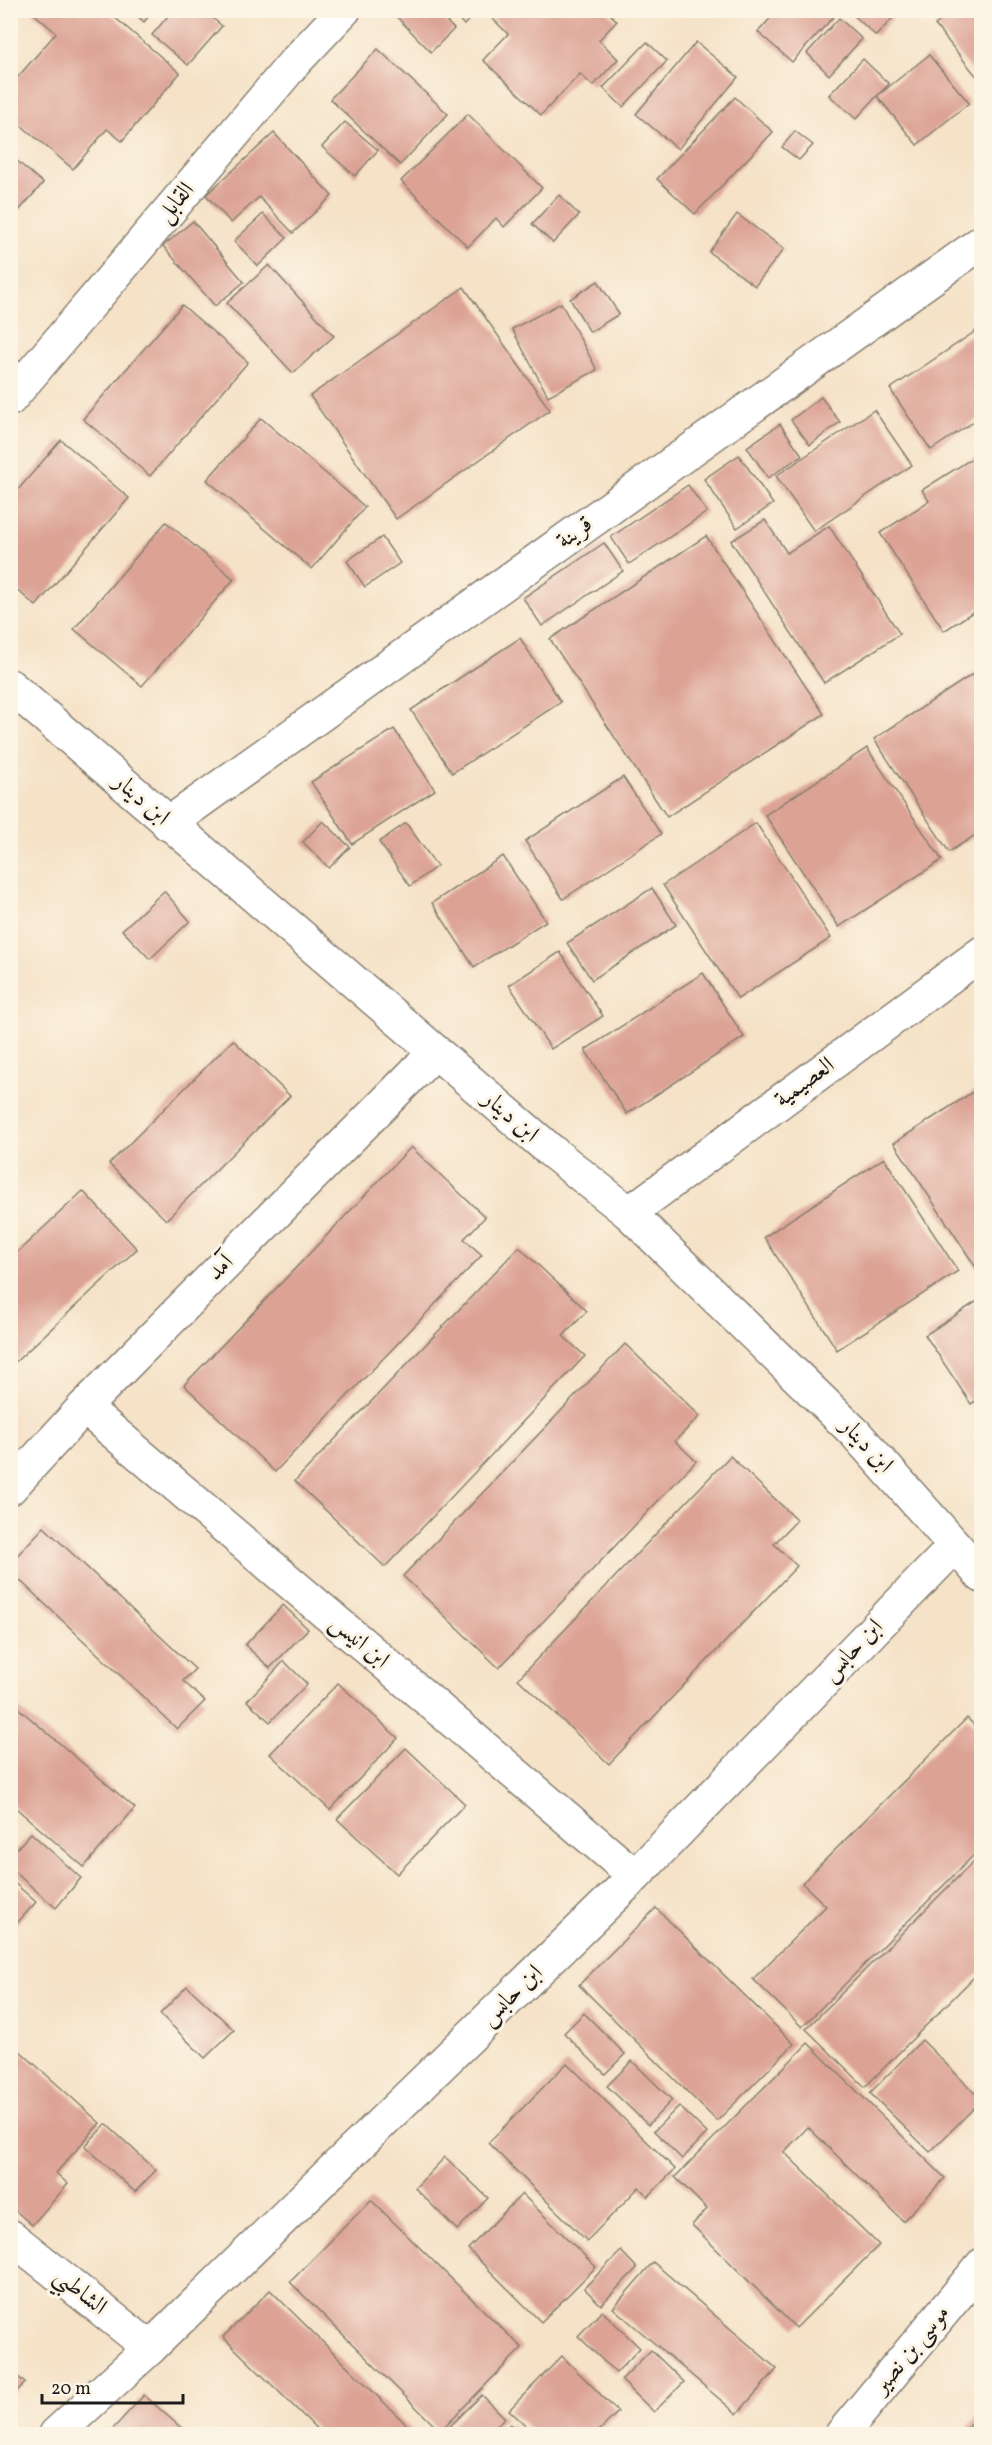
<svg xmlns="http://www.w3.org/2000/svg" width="992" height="2445" viewBox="0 0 992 2445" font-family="Vollkorn,Amiri,serif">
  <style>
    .building { fill: #dca395 }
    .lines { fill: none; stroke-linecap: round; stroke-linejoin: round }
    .street-casing { stroke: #887f72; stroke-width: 36 }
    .street { stroke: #fff; stroke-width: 33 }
    .labels { text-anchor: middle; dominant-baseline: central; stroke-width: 6; stroke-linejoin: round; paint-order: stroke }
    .street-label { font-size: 24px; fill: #1c1c1c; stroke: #fcf5e5 }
  </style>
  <rect width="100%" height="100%" fill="#fcf5e5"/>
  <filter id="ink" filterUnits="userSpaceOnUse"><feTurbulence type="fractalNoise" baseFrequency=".0167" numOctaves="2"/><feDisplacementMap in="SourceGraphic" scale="12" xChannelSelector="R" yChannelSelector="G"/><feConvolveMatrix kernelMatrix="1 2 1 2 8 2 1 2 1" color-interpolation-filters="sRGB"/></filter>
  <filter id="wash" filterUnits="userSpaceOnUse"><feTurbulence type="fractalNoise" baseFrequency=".008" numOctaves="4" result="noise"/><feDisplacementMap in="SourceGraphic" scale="24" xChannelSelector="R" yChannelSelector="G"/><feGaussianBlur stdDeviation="1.35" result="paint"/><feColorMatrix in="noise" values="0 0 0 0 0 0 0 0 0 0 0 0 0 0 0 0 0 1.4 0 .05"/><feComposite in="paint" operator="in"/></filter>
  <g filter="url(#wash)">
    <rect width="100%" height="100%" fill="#f5e2c7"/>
    <g id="blocks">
      <!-- building -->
      <g class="building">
        <path d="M30 10H106L180 73 122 141 107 129 73 169 10 116V86L56 33Z"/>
        <path d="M131 10H154L144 22Z"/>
        <path d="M173 10H203L222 26 188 65 152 35Z"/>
        <path d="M390 10H435L454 29 431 52Z"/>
        <path d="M450 10H478L464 25Z"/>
        <path d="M498 10H606L617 21 599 40 618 59 593 86 580 74 541 115 483 60 508 34 491 17Z"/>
        <path d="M775 10H832L836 14 792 62 758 32 776 12Z"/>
        <path d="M848 10H900L876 36Z"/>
        <path d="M954 10H982V83L935 25Z"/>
        <path d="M839 18 862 39 829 75 807 53Z"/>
        <path d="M647 42 667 61 623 107 603 88Z"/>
        <path d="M696 42 738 77 678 149 636 114Z"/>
        <path d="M378 49 448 114 400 165 330 99Z"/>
        <path d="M929 55 969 103 917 145 877 96 856 119 829 95 863 59 889 84 877 96Z"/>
        <path d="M735 97 773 132 695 214 657 179Z"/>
        <path d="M468 114 542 188 504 227 496 218 468 247 401 181Z"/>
        <path d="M345 122 378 150 355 176 322 147Z"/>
        <path d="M795 131 813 145 799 160 782 147Z"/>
        <path d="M274 133 332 196 293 233 259 197 231 223 206 195Z"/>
        <path d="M10 155 43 183 10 221Z"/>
        <path d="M559 195 579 215 553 243 532 224Z"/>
        <path d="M263 214 287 238 258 266 234 241Z"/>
        <path d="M737 214 784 249 755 286 709 252Z"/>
        <path d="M193 221 244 282 215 306 163 246Z"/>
        <path d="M269 265 334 336 293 373 227 303Z"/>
        <path d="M598 281 619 314 590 332 570 299Z"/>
        <path d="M464 287 550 410 396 519 310 396Z"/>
        <path d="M561 303 597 370 548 396 512 329Z"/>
        <path d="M182 305 248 362 150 476 83 419Z"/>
        <path d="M976 331 982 339V416L931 450 890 389Z"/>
        <path d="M821 397 840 422 810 445 791 420Z"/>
        <path d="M874 410 912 465 814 531 776 476Z"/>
        <path d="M261 418 365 507 312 569 207 480Z"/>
        <path d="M780 424 802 455 768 478 747 447Z"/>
        <path d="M61 440 129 498 36 606 10 584V499Z"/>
        <path d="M982 452V606L944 631 880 533 929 501 922 490Z"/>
        <path d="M739 455 773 504 737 528 704 479Z"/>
        <path d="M688 485 707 512 629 564 611 537Z"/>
        <path d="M765 520 787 553 829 526 900 634 824 683 731 541Z"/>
        <path d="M166 522 234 579 142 686 74 629Z"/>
        <path d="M706 536 824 714 667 817 550 639Z"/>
        <path d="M382 537 400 563 365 587 347 561Z"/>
        <path d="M604 543 623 571 542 626 523 598Z"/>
        <path d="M520 638 561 702 452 773 411 710Z"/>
        <path d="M982 668V831L949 852 874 739Z"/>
        <path d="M394 729 435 790 352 844 311 782Z"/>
        <path d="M867 748 942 860 839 927 765 815Z"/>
        <path d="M623 777 661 834 563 899 525 841Z"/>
        <path d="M323 821 350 847 329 868 303 842Z"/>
        <path d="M406 823 437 866 410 886 379 842Z"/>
        <path d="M756 823 831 938 738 999 663 885Z"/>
        <path d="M503 856 546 921 474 967 432 903Z"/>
        <path d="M652 888 676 925 592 980 567 943Z"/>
        <path d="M164 891 190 921 150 959 122 930Z"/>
        <path d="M560 952 603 1016 551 1049 509 985Z"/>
        <path d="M703 973 744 1037 627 1114 585 1050Z"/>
        <path d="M233 1040 290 1096 166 1220 109 1164Z"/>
        <path d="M982 1086V1271L979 1272 894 1143Z"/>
        <path d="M411 1147 485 1217 464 1239 482 1255 275 1472 184 1385Z"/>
        <path d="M884 1158 958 1271 837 1350 764 1237Z"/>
        <path d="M83 1191 137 1249 10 1367V1259Z"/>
        <path d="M519 1247 587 1311 563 1336 585 1356 385 1567 295 1481Z"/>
        <path d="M982 1298V1397L971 1404 925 1335Z"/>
        <path d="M625 1344 700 1416 675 1441 696 1461 499 1668 403 1576Z"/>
        <path d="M730 1456 797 1520 774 1544 797 1566 609 1764 518 1679Z"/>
        <path d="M44 1527 195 1669 183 1681 205 1701 177 1729 10 1571V1563Z"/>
        <path d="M283 1605 308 1629 270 1668 245 1645Z"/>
        <path d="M284 1661 307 1684 270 1722 247 1701Z"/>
        <path d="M338 1683 398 1738 330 1810 270 1754Z"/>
        <path d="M10 1701 135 1808 84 1867 10 1803Z"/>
        <path d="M967 1718 982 1733V1847L802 2027 753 1979 826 1906 802 1883Z"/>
        <path d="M406 1748 465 1804 397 1874 337 1819Z"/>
        <path d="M31 1833 81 1878 56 1908 10 1868V1856Z"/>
        <path d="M982 1853V1969L865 2087 806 2029Z"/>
        <path d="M10 1879 36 1902 10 1931Z"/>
        <path d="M656 1908 794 2044 717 2121 579 1985Z"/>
        <path d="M187 1986 234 2030 205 2058 160 2014Z"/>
        <path d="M584 2013 625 2054 605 2074 564 2033Z"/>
        <path d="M922 2040 982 2100 930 2152 870 2093Z"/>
        <path d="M10 2042 100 2123 56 2173 68 2184 32 2225 10 2206Z"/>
        <path d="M808 2043 945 2178 903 2221 808 2127 784 2152 879 2245 796 2328 692 2225 707 2209 675 2177Z"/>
        <path d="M632 2061 672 2100 648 2125 607 2086Z"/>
        <path d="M567 2063 675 2169 648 2197 639 2187 587 2241 488 2143Z"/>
        <path d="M679 2106 707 2133 682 2159 654 2131Z"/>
        <path d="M106 2124 156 2170 135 2192 85 2146Z"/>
        <path d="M445 2157 488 2198 457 2230 415 2188Z"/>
        <path d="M522 2194 596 2267 541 2322 468 2249Z"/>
        <path d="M371 2200 522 2348 440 2431 290 2282Z"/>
        <path d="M621 2251 637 2268 601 2305 584 2288Z"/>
        <path d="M653 2262 777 2369 737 2414 613 2308Z"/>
        <path d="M270 2290 416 2434H322L223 2337Z"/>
        <path d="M602 2311 640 2348 616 2373 578 2336Z"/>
        <path d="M651 2350 684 2382 654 2412 621 2380Z"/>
        <path d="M562 2356 618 2412 596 2434H535L509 2410Z"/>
        <path d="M10 2370 25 2383 10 2398Z"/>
        <path d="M144 2395 188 2434H113L110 2432Z"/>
        <path d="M482 2395 505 2418 489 2434H442Z"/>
        <path d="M982 2409V2434H963Z"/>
        <path d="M510 2424 521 2434H499Z"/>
      </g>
    </g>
  </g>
  <g filter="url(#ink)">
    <use href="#blocks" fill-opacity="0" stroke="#887f72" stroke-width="1.5"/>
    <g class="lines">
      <defs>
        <g id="street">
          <path d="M10 399 294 63 344 10"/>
          <path d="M10 686 551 1151 629 1213 855 1433 982 1576"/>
          <path d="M168 824 982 242"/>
          <path d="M629 1213 982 953"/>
          <path d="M84 1407 635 1876"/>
          <path d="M10 1488 84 1407 435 1052"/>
          <path d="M10 2236 150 2348"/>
          <path d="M56 2434 150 2348 635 1876 955 1546"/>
          <path d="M842 2434 982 2265"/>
        </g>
      </defs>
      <!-- street casing -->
      <use href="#street" class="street-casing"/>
      <!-- street -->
      <use href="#street" class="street"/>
    </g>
  </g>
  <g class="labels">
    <!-- street labels -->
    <g class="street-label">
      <text transform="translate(176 203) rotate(-50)">القابل</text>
      <text transform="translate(575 533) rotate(-36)">قرينة</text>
      <text transform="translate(141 800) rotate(41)">ابن دينار</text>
      <text transform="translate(805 1083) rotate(-36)">العصيمية</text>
      <text transform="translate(510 1117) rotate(41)">ابن دينار</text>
      <text transform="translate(221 1268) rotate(-45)">آمد</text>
      <text transform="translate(866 1446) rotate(47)">ابن دينار</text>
      <text transform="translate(359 1642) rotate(40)">ابن انيس</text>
      <text transform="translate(853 1651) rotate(-46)">ابن حابس</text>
      <text transform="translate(512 1996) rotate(-44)">ابن حابس</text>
      <text transform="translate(80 2292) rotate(39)">الشاطبي</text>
      <text transform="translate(912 2350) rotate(-51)">موسى بن نصير</text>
    </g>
  </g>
  <!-- margin -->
  <rect width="992" height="2445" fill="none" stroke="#fcf5e5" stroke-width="36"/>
  <!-- scale -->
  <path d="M42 2394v9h141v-9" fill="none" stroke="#1c1c1c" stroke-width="3"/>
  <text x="51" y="2394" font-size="18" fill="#1c1c1c" stroke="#fcf5e5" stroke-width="4.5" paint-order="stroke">20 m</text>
</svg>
